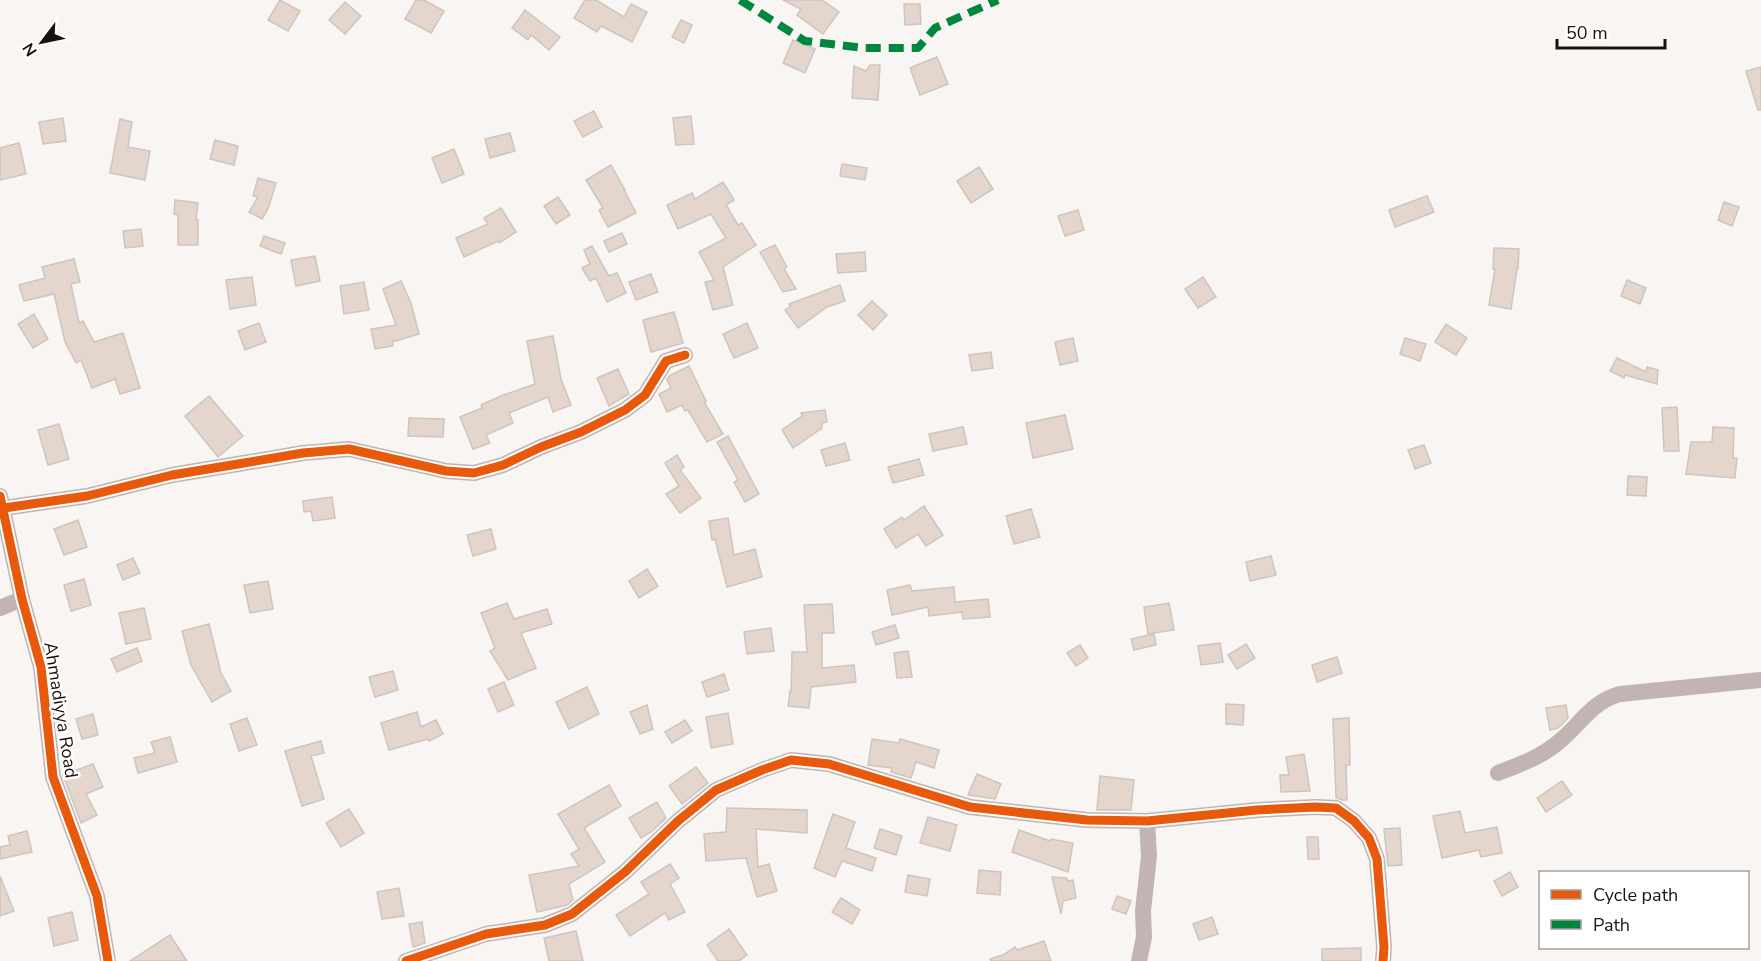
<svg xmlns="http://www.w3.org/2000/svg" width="1761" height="961" viewBox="0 0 1761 961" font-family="'Nunito Sans',sans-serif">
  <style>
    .building { fill: #e4d6cc; stroke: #cdc5c0; stroke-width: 1.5 }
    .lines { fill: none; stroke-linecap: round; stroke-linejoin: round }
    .minor { stroke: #c1b4b2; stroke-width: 16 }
    .quiet { stroke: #00873e; stroke-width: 8; stroke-dasharray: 15 8; stroke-linecap: butt }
    .cycleway-casing { stroke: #fff; stroke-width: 13 }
    .cycleway { stroke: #e8590c; stroke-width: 9 }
    .labels { text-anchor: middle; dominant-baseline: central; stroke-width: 5; stroke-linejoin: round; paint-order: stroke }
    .street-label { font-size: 18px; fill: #1d120a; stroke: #fff }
  </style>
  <rect width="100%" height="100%" fill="#f8f5f3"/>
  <!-- building -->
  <g class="building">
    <path d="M280 0 300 11 288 31 268 20Z"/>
    <path d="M416 0H424L444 11 431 33 405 19Z"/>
    <path d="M585 0H596L624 17 631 4 647 12 632 42 601 26 597 32 574 18Z"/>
    <path d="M783 0H822L839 12 823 34 797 15 801 9Z"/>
    <path d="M345 2 361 16 345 34 329 20Z"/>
    <path d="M904 4H920L921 24 905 25Z"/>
    <path d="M525 10 560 37 549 50 531 35 528 40 512 28Z"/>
    <path d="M681 20 692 25 684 43 672 37Z"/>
    <path d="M793 40 815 49 805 73 783 63Z"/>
    <path d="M937 57 948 84 920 95 910 68Z"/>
    <path d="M870 65H880L878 100 852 98 854 66 866 71Z"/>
    <path d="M1761 67V110H1758L1746 71Z"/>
    <path d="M594 111 602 127 583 137 574 121Z"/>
    <path d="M691 116 694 144 676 145 673 118Z"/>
    <path d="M63 118 66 141 43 144 39 122Z"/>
    <path d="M120 119 132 122 128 147 150 151 145 180 110 173Z"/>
    <path d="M510 133 515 151 490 158 485 139Z"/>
    <path d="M215 140 238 146 234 165 210 159Z"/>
    <path d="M19 143 26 174 0 180V148Z"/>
    <path d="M454 149 464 174 442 183 432 158Z"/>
    <path d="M842 164 867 168 865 180 840 176Z"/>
    <path d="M611 165 625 190H624L636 213 608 227 599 210 603 208 586 180Z"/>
    <path d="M979 167 993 189 971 203 957 181Z"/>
    <path d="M258 178 276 183 268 209 262 219 249 212 258 197 253 196Z"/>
    <path d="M723 182 734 200 726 205 738 225 742 223 756 245 723 267 733 305 713 310 705 282 714 280 699 252 726 238 711 214 678 229 667 205 692 193 695 199Z"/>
    <path d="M1427 196 1434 212 1395 227 1389 210Z"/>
    <path d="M558 197 570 215 556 224 544 206Z"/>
    <path d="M175 200 198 203 196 220H198V245H178V215L174 214Z"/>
    <path d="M1724 202 1739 207 1732 226 1718 220Z"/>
    <path d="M501 208 516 232 499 243 498 241 464 257 456 238 488 224 484 218Z"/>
    <path d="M1078 210 1084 230 1065 236 1058 216Z"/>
    <path d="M141 229 143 246 125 248 123 231Z"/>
    <path d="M622 233 627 244 609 252 604 241Z"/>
    <path d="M264 236 285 243 281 254 260 246Z"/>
    <path d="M775 245 787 267 784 269 796 289 783 292 760 252Z"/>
    <path d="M592 246 609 276 617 273 626 293 607 302 596 278 590 281 582 268 590 264 584 250Z"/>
    <path d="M1494 248 1519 249 1518 269H1517L1511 309 1489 305 1495 269H1493Z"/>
    <path d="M865 252 866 271 838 273 836 254Z"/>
    <path d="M315 256 320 281 296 286 291 260Z"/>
    <path d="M74 259 80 282 71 284 79 323 83 321 94 342 123 333 140 388 120 394 115 379 92 388 81 360 76 363 65 342 54 294 24 301 19 285 45 278 42 267Z"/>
    <path d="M651 274 658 292 636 300 629 282Z"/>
    <path d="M252 277 256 305 230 309 226 280Z"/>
    <path d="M1203 277 1216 297 1198 308 1185 289Z"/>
    <path d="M1627 280 1646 288 1640 304 1621 296Z"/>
    <path d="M401 281 411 303 419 334 392 342 393 346 375 349 371 329 396 325 383 289Z"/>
    <path d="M364 282 369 310 344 314 340 286Z"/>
    <path d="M840 285 845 301 827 307 798 328 785 310 791 306 789 304Z"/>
    <path d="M872 301 887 315 873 330 858 315Z"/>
    <path d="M674 312 683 343 651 352 643 320Z"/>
    <path d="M34 314 48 339 33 348 18 324Z"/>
    <path d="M259 323 266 342 245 350 238 331Z"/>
    <path d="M747 323 758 348 734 358 723 334Z"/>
    <path d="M1446 324 1467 338 1456 355 1435 342Z"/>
    <path d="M553 336 561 379 571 405 553 412 548 397 509 413 513 423 486 435 490 443 473 449 460 417 482 408 481 405 501 396 535 384 527 341Z"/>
    <path d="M1073 338 1078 361 1060 365 1055 342Z"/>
    <path d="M1405 338 1426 344 1420 361 1400 354Z"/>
    <path d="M991 352 993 368 972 371 969 355Z"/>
    <path d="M1617 358 1646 372 1647 367 1658 370 1657 384 1625 375 1624 378 1610 371Z"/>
    <path d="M689 366 706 401 704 402 723 434 707 442 688 410 685 411 682 405 667 412 659 394 671 388 667 379 669 376Z"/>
    <path d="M618 369 629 394 609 406 597 378Z"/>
    <path d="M209 396 243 436 218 457 185 416Z"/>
    <path d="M1677 407 1679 451H1664L1662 408Z"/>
    <path d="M825 410 827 422 822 423V428L793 448 782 430 802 416 801 413Z"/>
    <path d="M1065 415 1073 449 1033 458 1026 423Z"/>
    <path d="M409 418 444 419 443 437 408 436Z"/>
    <path d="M59 424 69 459 48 465 38 430Z"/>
    <path d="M963 427 967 444 933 451 929 434Z"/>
    <path d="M1713 427 1734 428 1733 458H1737L1735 478 1686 474 1691 442H1712Z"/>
    <path d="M728 436 759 494 745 502 734 482 738 480 717 442Z"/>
    <path d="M845 443 850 460 826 466 821 450Z"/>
    <path d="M1424 445 1431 463 1415 469 1408 450Z"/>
    <path d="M677 455 684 467 680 470 701 498 680 513 666 494 679 486 665 463Z"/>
    <path d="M919 459 924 475 893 483 888 467Z"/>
    <path d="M1628 476 1647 477 1646 496 1627 495Z"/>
    <path d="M332 497 335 518 313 521 311 511 304 512 303 501Z"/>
    <path d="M924 506 943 535 926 546 918 534 896 548 884 529 902 517 904 520Z"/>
    <path d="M1031 509 1040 537 1014 544 1006 516Z"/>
    <path d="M728 518 734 555 755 549 762 577 727 587 715 539 712 540 709 521Z"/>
    <path d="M78 520 87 547 64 555 54 529Z"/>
    <path d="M491 529 496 549 473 556 467 535Z"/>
    <path d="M1271 556 1276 575 1250 581 1246 562Z"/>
    <path d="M133 558 140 573 123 580 117 565Z"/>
    <path d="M647 569 658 586 639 598 629 581Z"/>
    <path d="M84 579 91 605 71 611 64 585Z"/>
    <path d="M268 581 273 609 250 613 244 585Z"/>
    <path d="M910 585 912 591 954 587 955 602 988 599 990 617 963 619 962 612 929 616 928 607 892 615 887 590Z"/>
    <path d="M507 603 514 619 547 609 552 624 521 633 536 668 508 680 490 651 495 648 481 613Z"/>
    <path d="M1169 603 1174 630 1148 634 1144 607Z"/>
    <path d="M832 604 834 633H822V668L854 665 856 682 811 687 809 708 788 706 790 691 791 692 792 652H807L804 605Z"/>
    <path d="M144 608 151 639 126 644 119 613Z"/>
    <path d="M209 624 221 673 231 691 212 702 191 665 182 631Z"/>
    <path d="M895 625 899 638 876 645 872 632Z"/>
    <path d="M771 628 774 651 747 654 744 632Z"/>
    <path d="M1154 634 1156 645 1134 650 1131 639Z"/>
    <path d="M1220 643 1223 662 1201 665 1198 646Z"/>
    <path d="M1246 644 1255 658 1237 669 1228 655Z"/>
    <path d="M1080 645 1088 658 1076 666 1067 653Z"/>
    <path d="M137 648 142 661 117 672 111 659Z"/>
    <path d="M908 651 912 677 897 678 894 653Z"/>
    <path d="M1337 657 1342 673 1317 682 1312 665Z"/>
    <path d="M393 671 398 690 375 697 369 677Z"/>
    <path d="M724 674 729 690 707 697 702 682Z"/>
    <path d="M504 682 514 705 498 712 488 689Z"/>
    <path d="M587 687 599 714 569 729 556 702Z"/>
    <path d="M1226 704 1244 705 1243 725 1226 724Z"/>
    <path d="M647 705 653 729 640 734 630 712Z"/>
    <path d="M1566 705 1568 718 1558 728 1550 730 1546 708Z"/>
    <path d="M417 712 421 727 436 720 443 734 429 741 428 739 389 750 381 723Z"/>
    <path d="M728 713 733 744 711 748 706 717Z"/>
    <path d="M93 714 98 735 82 739 76 719Z"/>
    <path d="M247 718 257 745 239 751 230 724Z"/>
    <path d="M1349 718 1350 765H1346L1347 800H1343L1336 798 1333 719Z"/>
    <path d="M685 720 692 731 672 743 665 732Z"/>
    <path d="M170 737 177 762 138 773 134 758 155 753 151 742Z"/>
    <path d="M872 739 899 743 900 739 939 750 934 768 916 762 911 778 891 772 892 768 868 765Z"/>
    <path d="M321 741 324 753 311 756 324 799 302 806 285 751Z"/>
    <path d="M1304 754 1310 791 1281 792 1280 775H1289L1286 757Z"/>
    <path d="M93 764 103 787 86 794 97 815 81 823 63 775Z"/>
    <path d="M696 767 708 783 682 804 669 786Z"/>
    <path d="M977 774 1001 784 995 799 968 795Z"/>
    <path d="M1100 776 1134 780 1131 810H1097Z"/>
    <path d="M1562 781 1572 795 1546 812 1537 798Z"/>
    <path d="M609 785 621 806 584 828 605 862 569 884 573 900 567 905 537 912 529 875 579 866 571 854 579 849 558 814Z"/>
    <path d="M657 802 666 818 651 832 641 838 629 818Z"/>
    <path d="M727 808 807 810V833L756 829 758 867 769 864 777 891 757 897 746 858 706 861 704 834 726 832Z"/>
    <path d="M349 809 364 833 341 847 326 823Z"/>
    <path d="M1460 811 1465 833 1497 827 1502 853 1481 857 1479 850 1442 858 1433 816Z"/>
    <path d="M833 814 855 822 846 848 876 858 872 871 842 861 835 877 814 868Z"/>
    <path d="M928 817 957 825 950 851 920 843Z"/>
    <path d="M1400 828 1402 865 1388 866 1384 829Z"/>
    <path d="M880 829 902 836 896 855 874 848Z"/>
    <path d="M1019 830 1050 841 1051 839 1073 843 1068 872 1012 852Z"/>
    <path d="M27 831 32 852 0 859V847L10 845 8 836Z"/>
    <path d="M1307 837H1318L1319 859H1308Z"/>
    <path d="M670 864 679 878 670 884 685 912 669 920 665 913 630 936 616 915 649 894 641 882Z"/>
    <path d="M979 870 1001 872 1000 895 977 893Z"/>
    <path d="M1510 872 1518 887 1502 896 1494 881Z"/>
    <path d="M908 875 930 879 927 896 905 892Z"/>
    <path d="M0 876 14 911 0 916Z"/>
    <path d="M1052 877 1067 878V881L1073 880 1076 898 1063 901 1061 914Z"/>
    <path d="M399 888 404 916 382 919 377 892Z"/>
    <path d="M1117 896 1131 901 1126 914 1112 909Z"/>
    <path d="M841 898 860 910 852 924 832 912Z"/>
    <path d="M72 912 78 940 54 946 48 918Z"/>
    <path d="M1212 917 1218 934 1199 940 1193 924Z"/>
    <path d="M422 922 425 943 413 947 409 924Z"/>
    <path d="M729 929 747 955 739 961H718L707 945Z"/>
    <path d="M576 931 583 961H549L544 938Z"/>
    <path d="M170 935 187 961H130Z"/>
    <path d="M1044 941 1051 961H991L990 959 1003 955 1015 947 1017 950Z"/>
    <path d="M1361 948V961H1322V949Z"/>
  </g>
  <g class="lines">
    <!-- minor -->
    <g class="minor">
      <path d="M0 496 22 599 41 667 53 777 97 896 108 961"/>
      <path d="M4 508 87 496 172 475 238 464 303 453 349 449 446 471 474 473 503 465 541 447 581 432 625 410 645 395 666 361 685 355"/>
      <path d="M0 608 22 599"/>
      <path d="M1498 773C1521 764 1542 757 1561 740 1581 723 1593 701 1620 694L1761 680"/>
      <path d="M406 961 486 934 545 925 572 914 625 872 678 821 716 790 762 770 791 760 829 764 970 807 1087 820 1147 821 1257 810 1315 807 1336 808 1354 821 1369 838 1377 859 1384 947 1383 961"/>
      <path d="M1139 961 1144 937 1143 911 1149 856 1147 821"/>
    </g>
    <!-- quiet -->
    <path class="quiet" d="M740 0 805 41 864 48H918L935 28 998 0"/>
    <defs>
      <g id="cycleway">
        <path d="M0 496 22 599 41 667 53 777 97 896 108 961"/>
        <path d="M4 508 87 496 172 475 238 464 303 453 349 449 446 471 474 473 503 465 541 447 581 432 625 410 645 395 666 361 685 355"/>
        <path d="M406 961 486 934 545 925 572 914 625 872 678 821 716 790 762 770 791 760 829 764 970 807 1087 820 1147 821 1257 810 1315 807 1336 808 1354 821 1369 838 1377 859 1384 947 1383 961"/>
      </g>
    </defs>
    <!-- cycleway casing -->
    <use href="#cycleway" class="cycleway-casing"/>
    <!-- cycleway -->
    <use href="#cycleway" class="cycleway"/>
  </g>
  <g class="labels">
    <!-- street labels -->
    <g class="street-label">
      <text transform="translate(61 710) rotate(81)">Ahmadiyya Road</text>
    </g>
  </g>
  <!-- legend -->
  <rect x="1539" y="871" width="210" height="78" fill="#ffffff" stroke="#a5a09d" stroke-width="1.5"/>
  <rect x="1551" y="890" width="30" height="9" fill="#e8590c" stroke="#a5a09d" stroke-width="1.5"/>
  <text x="1593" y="901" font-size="18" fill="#1d120a">Cycle path</text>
  <rect x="1551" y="920" width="30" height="9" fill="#00873e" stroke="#a5a09d" stroke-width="1.5"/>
  <text x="1593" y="931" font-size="18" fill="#1d120a">Path</text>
  <!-- north arrow -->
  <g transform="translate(42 42) rotate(238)" stroke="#ffffff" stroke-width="4.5" paint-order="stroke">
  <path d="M0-4.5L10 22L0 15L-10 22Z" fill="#1d120a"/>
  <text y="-9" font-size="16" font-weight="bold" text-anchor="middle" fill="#1d120a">N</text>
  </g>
  <!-- scale -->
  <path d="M1557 39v9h108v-9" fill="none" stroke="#1d120a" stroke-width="3"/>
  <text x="1566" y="39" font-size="18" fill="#1d120a" stroke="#ffffff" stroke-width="4.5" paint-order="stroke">50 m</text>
</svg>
